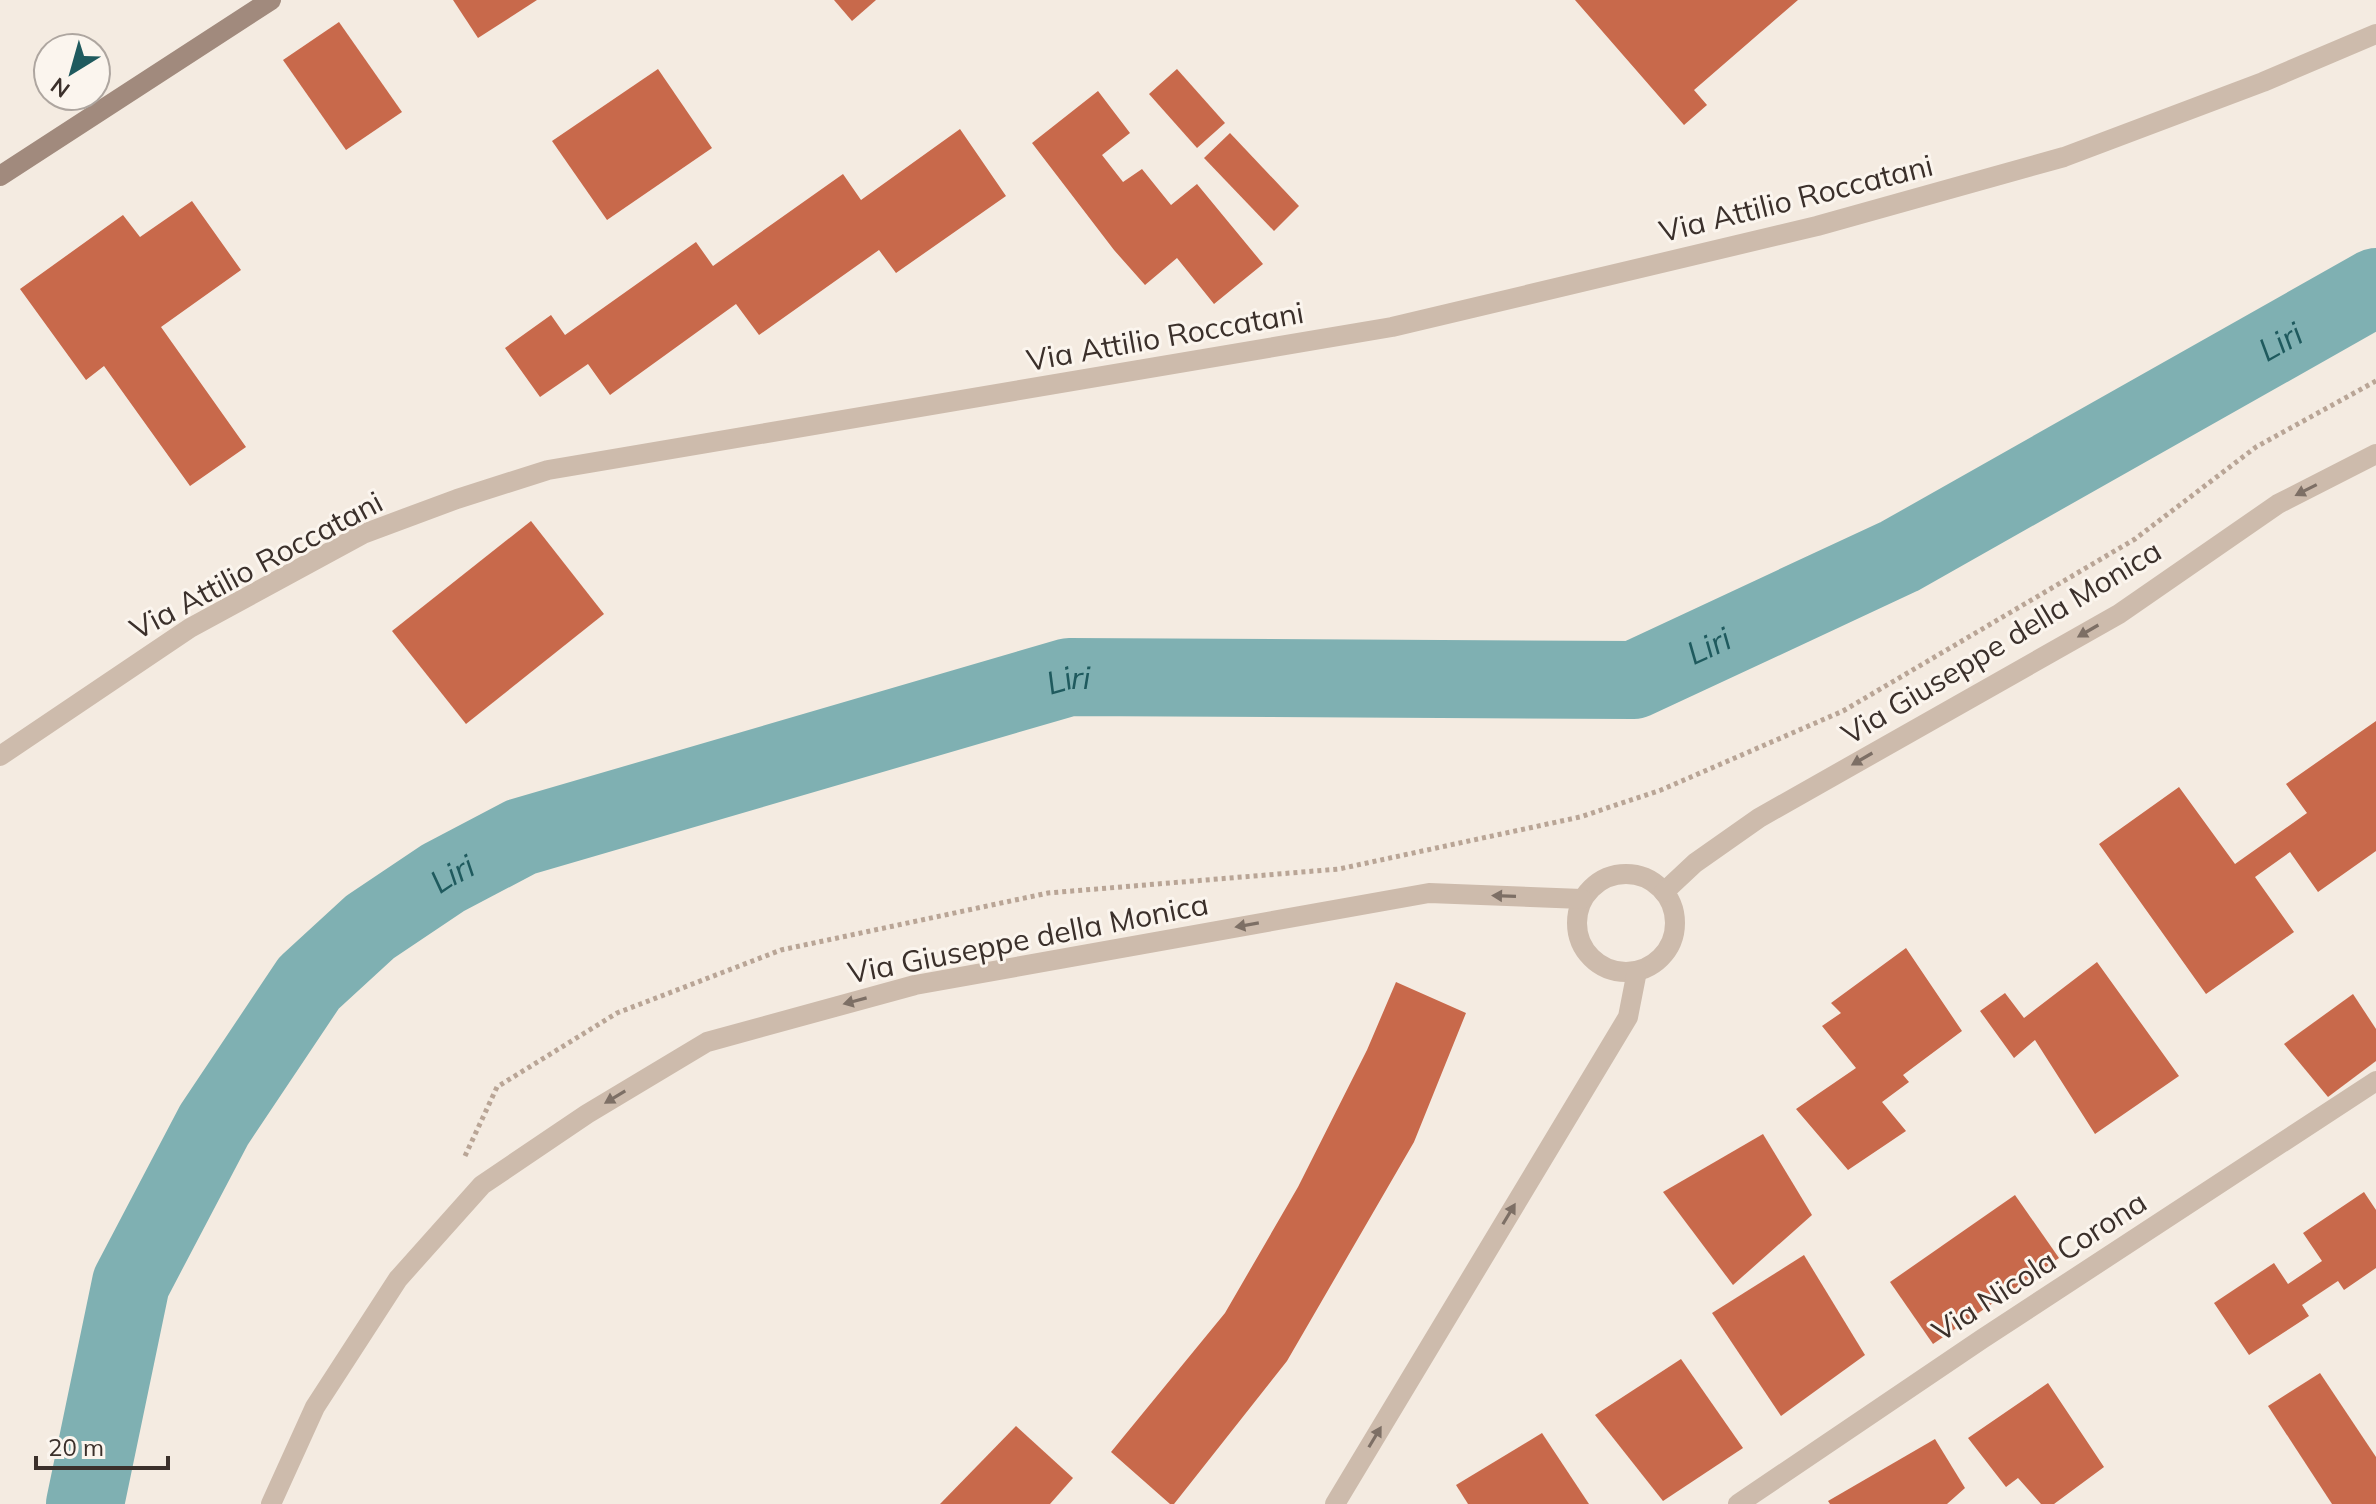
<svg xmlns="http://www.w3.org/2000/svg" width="2376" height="1504" viewBox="0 0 2376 1504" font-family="Mulish,sans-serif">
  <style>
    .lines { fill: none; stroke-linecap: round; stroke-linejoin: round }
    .river { stroke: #7fb0b2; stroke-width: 78 }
    .building { fill: #c8694b }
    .path { stroke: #b9a596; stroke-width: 5; stroke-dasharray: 4 4; stroke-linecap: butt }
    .street { stroke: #cdbbac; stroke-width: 20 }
    .secondary { stroke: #a18a7d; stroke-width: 20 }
    .oneway { fill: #7d6f65 }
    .labels { text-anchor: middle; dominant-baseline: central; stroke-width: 6; stroke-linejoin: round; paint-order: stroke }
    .street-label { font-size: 30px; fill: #3b302b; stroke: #fbf5ee }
    .water-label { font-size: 32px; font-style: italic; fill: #1f5a5e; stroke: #fbf5ee }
  </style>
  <rect width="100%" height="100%" fill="#f4ebe1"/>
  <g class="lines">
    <!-- river -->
    <path class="river" id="s1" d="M85 1504 131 1283 214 1125 309 983 370 927 443 878 521 837 1069 677 1634 680 1900 556 2376 287"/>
  </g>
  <!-- building -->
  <g class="building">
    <path d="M453 0H537L478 38Z"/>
    <path d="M834 0H876L852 21Z"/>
    <path d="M1575 0H1798L1694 90 1707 105 1684 125Z"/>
    <path d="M339 22 402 112 346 150 283 60Z"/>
    <path d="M658 69 712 148 607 220 552 141Z"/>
    <path d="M1177 69 1225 123 1197 148 1149 94Z"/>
    <path d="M1098 91 1130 133 1102 155 1123 182 1142 169 1171 205 1197 184 1263 264 1214 304 1177 258 1145 285 1114 250 1032 143Z"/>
    <path d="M960 129 1006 196 896 273 879 250 759 335 736 304 610 395 588 364 540 397 505 348 551 315 565 335 696 242 713 266 843 174 861 200Z"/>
    <path d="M1230 133 1299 206 1274 231 1204 158Z"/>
    <path d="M192 201 241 270 161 327 246 447 190 486 104 366 86 380 20 289 123 215 140 237Z"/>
    <path d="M531 521 604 614 466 724 392 631Z"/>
    <path d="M2376 721V851L2318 892 2290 852 2255 877 2294 932 2206 994 2099 844 2179 787 2235 864 2307 813 2286 784Z"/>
    <path d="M1906 948 1962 1031 1903 1075 1909 1082 1882 1102 1906 1131 1848 1170 1796 1109 1856 1068 1822 1026 1841 1013 1831 1003Z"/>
    <path d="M2097 962 2179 1076 2095 1134 2035 1040 2014 1058 1980 1011 2005 993 2024 1018Z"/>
    <path d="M1396 982 1466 1013 1414 1142 1287 1361 1174 1504H1170L1111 1452 1225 1313 1298 1187 1367 1050Z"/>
    <path d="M2353 994 2376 1029V1061L2328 1097 2284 1044Z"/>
    <path d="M1763 1134 1812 1215 1733 1285 1663 1192Z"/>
    <path d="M2364 1192 2376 1210V1268L2344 1290 2338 1281 2302 1305 2309 1316 2249 1355 2214 1303 2274 1263 2288 1284 2322 1261 2303 1233Z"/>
    <path d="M2015 1195 2059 1258 1933 1344 1890 1282Z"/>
    <path d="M1804 1255 1865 1355 1781 1416 1712 1313Z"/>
    <path d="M1681 1359 1743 1448 1663 1501 1595 1415Z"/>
    <path d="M2320 1373 2376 1457V1504H2332L2268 1406Z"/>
    <path d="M2048 1383 2104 1467 2054 1504H2041L2018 1478 2006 1487 1968 1438Z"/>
    <path d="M1016 1426 1073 1478 1050 1504H940Z"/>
    <path d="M1542 1433 1589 1504H1468L1456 1485Z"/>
    <path d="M1935 1439 1965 1488 1947 1504H1830L1828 1501Z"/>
  </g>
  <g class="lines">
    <!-- path -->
    <path class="path" d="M465 1156 497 1087 617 1013 781 950 1048 893 1339 869 1580 817 1661 790 1843 711 2135 539 2256 447 2376 381"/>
    <!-- street -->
    <g class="street">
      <path d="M0 756 190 628 363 534 457 499 548 470 1392 327 1817 226 2064 157 2263 82 2376 34"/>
      <circle cx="1626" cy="923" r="49"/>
      <path d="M1664 892 1695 863 1759 818 2119 614 2278 504 2376 454"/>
      <path d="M271 1504 315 1407 398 1279 482 1185 587 1114 707 1042 915 985 1429 893 1582 899"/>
      <path d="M1335 1504 1628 1017 1637 971"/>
      <path d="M1738 1504 1982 1339 2376 1081"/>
    </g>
    <!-- secondary -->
    <path class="secondary" d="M0 176 271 0"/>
  </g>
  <!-- one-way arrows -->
  <defs><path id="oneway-solid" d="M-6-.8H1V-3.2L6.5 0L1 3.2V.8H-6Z" transform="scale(2)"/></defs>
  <g class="oneway">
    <use href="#oneway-solid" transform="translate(2306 490) rotate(153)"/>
    <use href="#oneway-solid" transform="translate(2088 631) rotate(150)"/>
    <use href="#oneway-solid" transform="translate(1862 759) rotate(150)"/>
    <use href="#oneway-solid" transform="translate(1504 896) rotate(-178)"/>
    <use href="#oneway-solid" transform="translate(1247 925) rotate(170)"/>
    <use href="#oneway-solid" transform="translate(855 1001) rotate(165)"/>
    <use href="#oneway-solid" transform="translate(615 1097) rotate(149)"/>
    <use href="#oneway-solid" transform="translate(1509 1214) rotate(-59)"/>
    <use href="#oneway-solid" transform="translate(1375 1437) rotate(-59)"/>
  </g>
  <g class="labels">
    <!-- street labels -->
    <g class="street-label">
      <text transform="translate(1796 198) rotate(-14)">Via Attilio Roccatani</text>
      <text transform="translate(1165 336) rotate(-10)">Via Attilio Roccatani</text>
      <text transform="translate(256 565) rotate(-28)">Via Attilio Roccatani</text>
      <text transform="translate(2001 642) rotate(-31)">Via Giuseppe della Monica</text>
      <text transform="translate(1028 938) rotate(-11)">Via Giuseppe della Monica</text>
      <text transform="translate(2039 1266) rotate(-33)">Via Nicola Corona</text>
    </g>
    <!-- water labels -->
    <g class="water-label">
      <text stroke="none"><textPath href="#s1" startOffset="2700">Liri</textPath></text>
      <text stroke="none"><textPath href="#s1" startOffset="2052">Liri</textPath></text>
      <text stroke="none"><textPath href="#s1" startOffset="1404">Liri</textPath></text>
      <text stroke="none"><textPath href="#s1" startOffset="756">Liri</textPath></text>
    </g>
  </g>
  <!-- north arrow -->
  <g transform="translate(72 72) rotate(217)"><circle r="38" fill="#fbf5ee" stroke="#aea6a0" stroke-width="2"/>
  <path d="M0-6L14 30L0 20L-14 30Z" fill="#1f5a5e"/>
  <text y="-12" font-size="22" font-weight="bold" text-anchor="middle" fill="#3b302b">N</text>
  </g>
  <!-- scale -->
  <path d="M36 1456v12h132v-12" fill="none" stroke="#3b302b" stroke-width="4"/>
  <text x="48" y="1456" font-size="24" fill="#3b302b" stroke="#fbf5ee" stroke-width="6" paint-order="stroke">20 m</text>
</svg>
